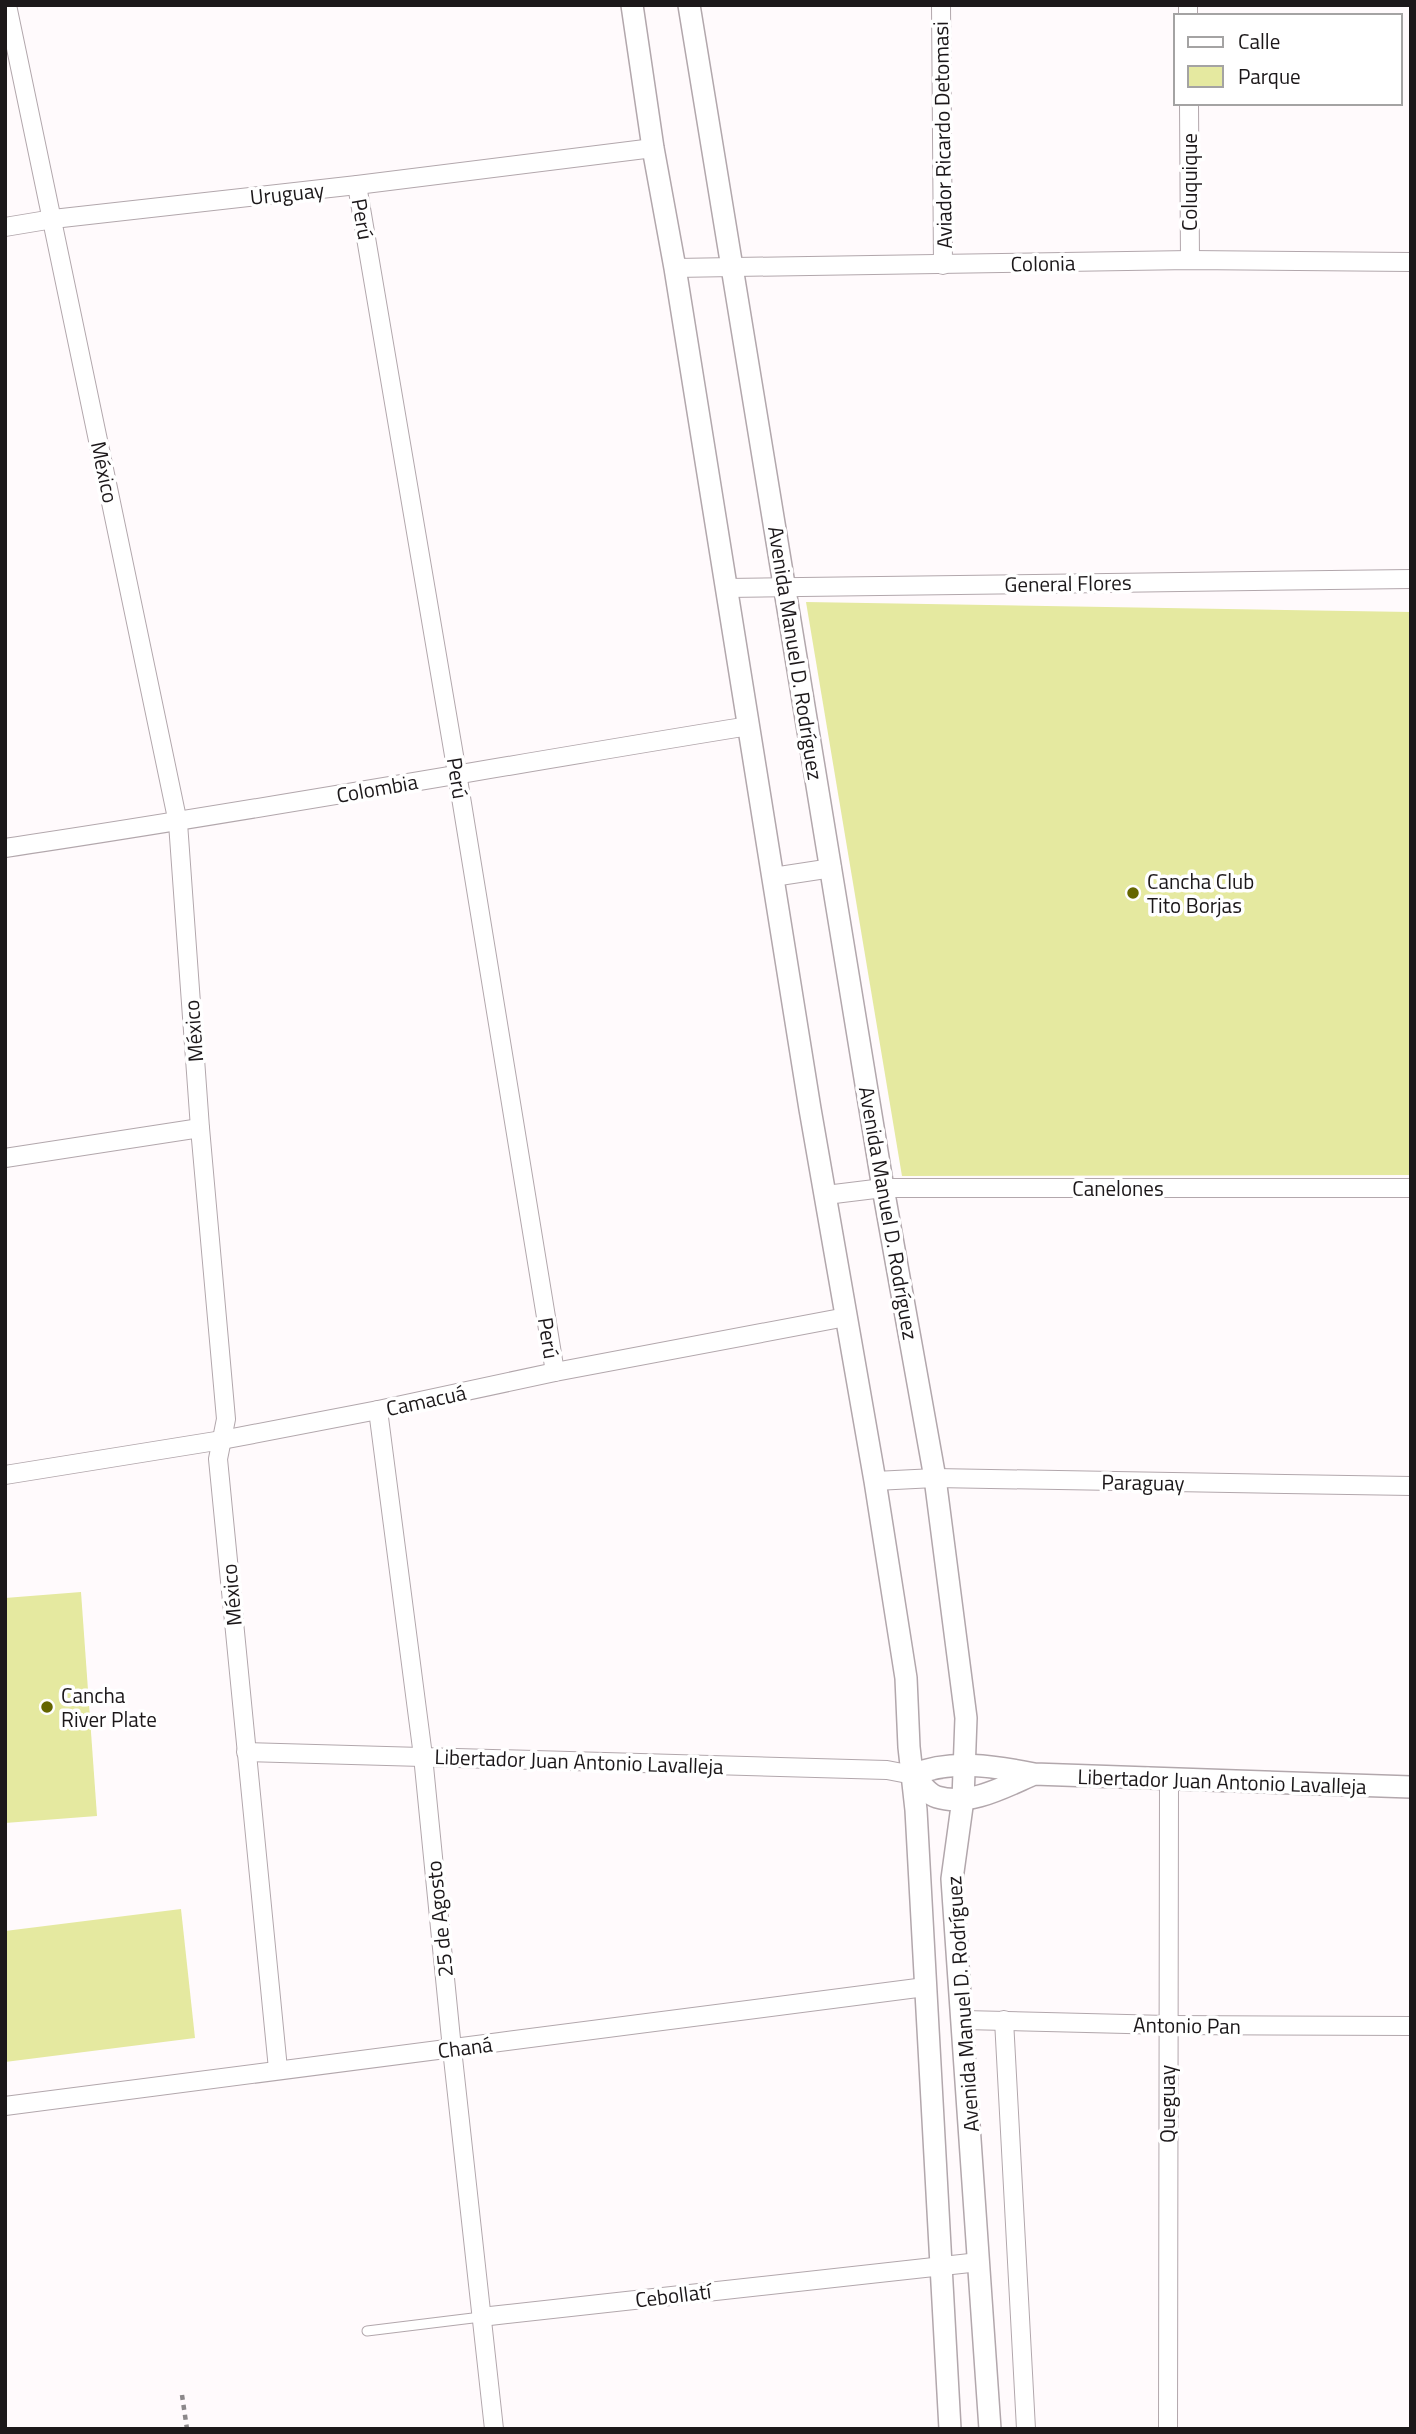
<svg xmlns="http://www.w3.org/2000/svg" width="1416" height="2434" viewBox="0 0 1416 2434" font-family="'Titillium Web',sans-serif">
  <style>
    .green { fill: #e5e9a0 }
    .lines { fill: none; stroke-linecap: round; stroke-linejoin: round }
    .service-casing { stroke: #b2a7ac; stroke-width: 11 }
    .minor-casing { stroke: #b2a7ac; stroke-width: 20 }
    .tertiary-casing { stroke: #b2a7ac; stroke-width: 24 }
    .path { stroke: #8c888a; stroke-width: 4.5; stroke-dasharray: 5 5; stroke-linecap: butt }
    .service { stroke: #fff; stroke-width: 9 }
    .minor { stroke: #fff; stroke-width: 18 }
    .tertiary { stroke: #fff; stroke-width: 21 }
    .poi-dot { fill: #646600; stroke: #fff; stroke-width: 2.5 }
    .labels { text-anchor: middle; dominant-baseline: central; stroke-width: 7; stroke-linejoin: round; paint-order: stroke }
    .street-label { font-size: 21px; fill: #1c181a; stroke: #fff }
    .poi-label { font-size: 21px; fill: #1c181a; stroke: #fff; text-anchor: start }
  </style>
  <rect width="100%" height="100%" fill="#fffafc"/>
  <!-- green -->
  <g class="green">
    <path d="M806 602 1411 612V1175L902 1176Z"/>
    <path d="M81 1592 97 1816 5 1823V1598Z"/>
    <path d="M181 1909 195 2038 5 2062V1931Z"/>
  </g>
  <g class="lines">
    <defs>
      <path id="service" d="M367 2331 481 2317"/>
      <g id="minor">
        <path d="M7 5 178 823 200 1128 226 1419 218 1459 278 2069"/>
        <path d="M941 5 943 265"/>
        <path d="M1188 5V16"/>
        <path d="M1189 103 1190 260"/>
        <path d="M357 185 457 773 555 1372"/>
        <path d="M5 227 53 219 357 185 653 148"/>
        <path d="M675 268 1190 260 1411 262"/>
        <path d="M726 588 1411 579"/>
        <path d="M5 848C254 811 501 766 749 726"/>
        <path d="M773 877 832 868"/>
        <path d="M5 1158 200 1128"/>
        <path d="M826 1195 883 1188H1411"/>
        <path d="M378 1410 423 1756 452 2049 494 2429"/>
        <path d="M5 1475 222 1440 378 1410 555 1372 846 1317"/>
        <path d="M875 1481 935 1478 1411 1486"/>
        <path d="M246 1752 887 1770 913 1775"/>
        <path d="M963 2020 1167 2025 1411 2026"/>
        <path d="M1004 2020 1026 2429"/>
        <path d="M5 2106 925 1987"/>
        <path d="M481 2317 979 2262"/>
        <path d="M1168 2429 1169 1779"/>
      </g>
      <g id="tertiary">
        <path d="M632 5 653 148 675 268 810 1109 875 1481 906 1678 909 1747 916 1810 950 2429"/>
        <path d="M689 5 883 1188 935 1478 966 1718 963 1799 952 1879 990 2429"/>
        <path d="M1034 1774C1006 1786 969 1807 937 1797 927 1794 920 1782 913 1775 950 1759 995 1766 1034 1774L1411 1787"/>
      </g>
    </defs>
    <!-- service casing -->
    <use href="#service" class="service-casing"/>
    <!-- minor casing -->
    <use href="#minor" class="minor-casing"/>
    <!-- tertiary casing -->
    <use href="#tertiary" class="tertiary-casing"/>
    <!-- path -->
    <path class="path" d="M182 2395 187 2429"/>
    <!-- service -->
    <use href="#service" class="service"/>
    <!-- minor -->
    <use href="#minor" class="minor"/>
    <!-- tertiary -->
    <use href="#tertiary" class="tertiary"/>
  </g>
  <!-- markers -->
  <g class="poi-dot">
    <circle cx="1133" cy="893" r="7"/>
    <circle cx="47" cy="1707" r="7"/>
  </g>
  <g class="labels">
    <!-- street labels -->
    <g class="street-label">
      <text transform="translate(942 135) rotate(-91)">Aviador Ricardo Detomasi</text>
      <text transform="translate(1189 182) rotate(-90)">Coluquique</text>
      <text transform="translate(287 193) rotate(-6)">Uruguay</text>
      <text transform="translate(363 219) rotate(80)">Perú</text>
      <text transform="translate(1043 263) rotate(-1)">Colonia</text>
      <text transform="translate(105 472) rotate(78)">México</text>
      <text transform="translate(1068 583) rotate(-1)">General Flores</text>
      <text transform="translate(796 653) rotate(81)">Avenida Manuel D. Rodríguez</text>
      <text transform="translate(458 778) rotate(81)">Perú</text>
      <text transform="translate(377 788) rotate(-10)">Colombia</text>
      <text transform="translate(193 1031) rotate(-94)">México</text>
      <text x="1118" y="1188">Canelones</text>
      <text transform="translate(889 1213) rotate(80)">Avenida Manuel D. Rodríguez</text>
      <text transform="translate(549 1338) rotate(81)">Perú</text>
      <text transform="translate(426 1400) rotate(-12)">Camacuá</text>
      <text transform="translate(1143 1482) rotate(1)">Paraguay</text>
      <text transform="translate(231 1595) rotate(-95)">México</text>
      <text transform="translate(579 1761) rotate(2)">Libertador Juan Antonio Lavalleja</text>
      <text transform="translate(1222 1781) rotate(2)">Libertador Juan Antonio Lavalleja</text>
      <text transform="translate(439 1919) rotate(-96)">25 de Agosto</text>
      <text transform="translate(962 2004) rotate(-94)">Avenida Manuel D. Rodríguez</text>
      <text transform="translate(1187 2025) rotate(1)">Antonio Pan</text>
      <text transform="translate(465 2047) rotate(-7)">Chaná</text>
      <text transform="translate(1167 2104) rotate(-90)">Queguay</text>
      <text transform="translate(673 2295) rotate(-7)">Cebollatí</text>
    </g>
    <!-- poi labels -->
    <g class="poi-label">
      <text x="1147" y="881">Cancha Club<tspan x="1147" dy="24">Tito Borjas</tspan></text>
      <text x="61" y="1695">Cancha<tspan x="61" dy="24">River Plate</tspan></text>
    </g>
  </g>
  <!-- border -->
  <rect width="1416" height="2434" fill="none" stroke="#1c181a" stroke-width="14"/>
  <!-- legend -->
  <rect x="1174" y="14" width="228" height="91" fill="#ffffff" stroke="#a4a3a3" stroke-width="2"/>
  <rect x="1188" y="37" width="35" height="10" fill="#ffffff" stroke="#a4a3a3" stroke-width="2"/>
  <text x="1238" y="49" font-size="21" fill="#1c181a">Calle</text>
  <rect x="1188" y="66" width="35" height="21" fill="#e5e9a0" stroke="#a4a3a3" stroke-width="2"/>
  <text x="1238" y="84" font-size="21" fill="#1c181a">Parque</text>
</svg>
